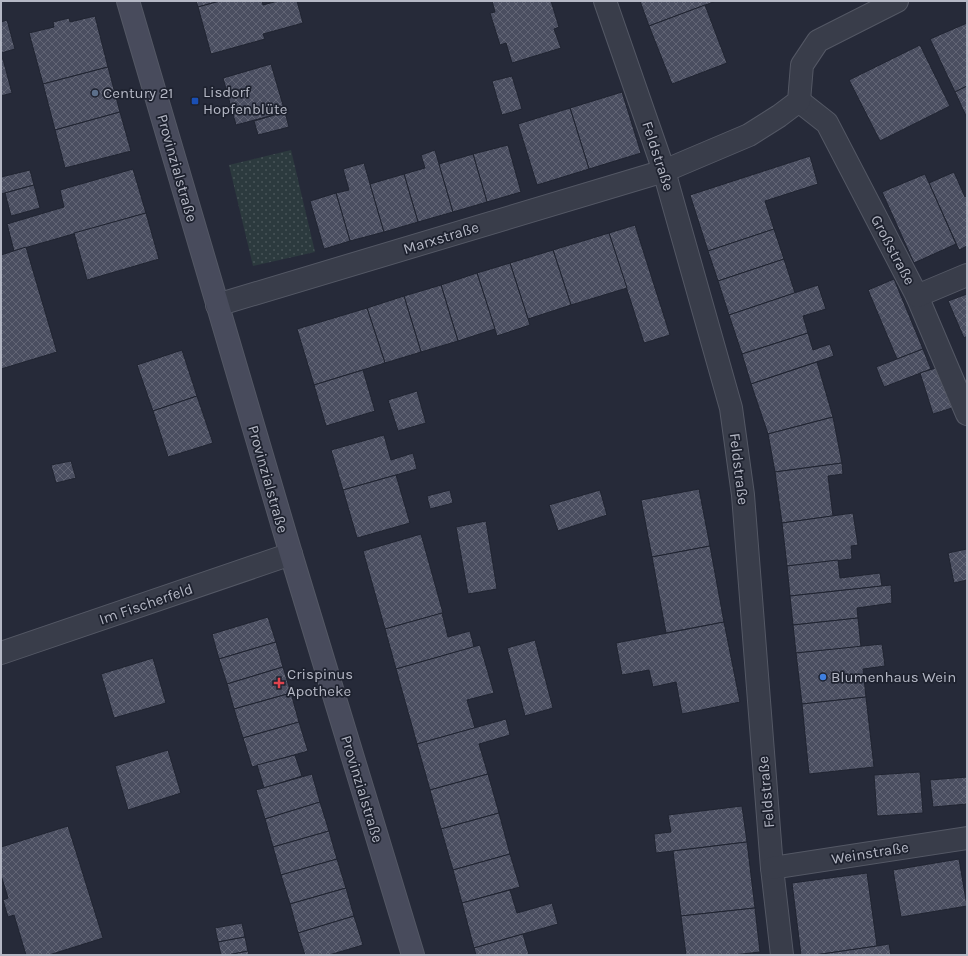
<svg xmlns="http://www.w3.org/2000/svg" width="968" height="956" viewBox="0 0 968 956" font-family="Karla,sans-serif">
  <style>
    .grass { fill: url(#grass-dots) }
    .building { fill: url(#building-cross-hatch); stroke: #202431 }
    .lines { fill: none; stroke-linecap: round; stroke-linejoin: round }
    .street-casing { stroke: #545865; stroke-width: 24 }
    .secondary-casing { stroke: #545865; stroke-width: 24 }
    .street { stroke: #393d4a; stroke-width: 22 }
    .secondary { stroke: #484b5c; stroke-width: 22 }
    .service-dot { fill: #5c6f8a; stroke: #1e222f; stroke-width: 1.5 }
    .transit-dot { fill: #1a4fb4; stroke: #1e222f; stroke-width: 1.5 }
    .shop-dot { fill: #3f7fe0; stroke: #1e222f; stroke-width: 1.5 }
    .health-dot { fill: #e0444e; stroke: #1e222f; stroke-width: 1.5 }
    .labels { text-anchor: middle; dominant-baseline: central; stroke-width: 3.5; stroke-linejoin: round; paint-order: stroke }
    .poi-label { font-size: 15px; fill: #b5b8c5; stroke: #1e222f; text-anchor: start }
    .street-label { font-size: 15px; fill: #b5b8c5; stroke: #1e222f }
  </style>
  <defs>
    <pattern id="grass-dots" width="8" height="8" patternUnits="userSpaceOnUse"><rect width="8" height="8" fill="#2c3a3e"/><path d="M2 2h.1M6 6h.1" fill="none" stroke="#485458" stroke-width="1.8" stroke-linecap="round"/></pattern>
    <pattern id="building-cross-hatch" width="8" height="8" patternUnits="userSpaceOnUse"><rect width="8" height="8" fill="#4a4e60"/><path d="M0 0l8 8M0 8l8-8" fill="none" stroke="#626575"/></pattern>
  </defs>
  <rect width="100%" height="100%" fill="#262a39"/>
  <!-- grass -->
  <path class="grass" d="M291 150 315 252 253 266 229 165Z"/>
  <!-- building -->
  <g class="building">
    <path d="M196 1H220L198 7Z"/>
    <path d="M220 1H262L263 5 278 1H297L303 23 263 34 265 39 211 54 198 7Z"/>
    <path d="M492 1H551L559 27 554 29 561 48 512 63 506 43 500 45 490 13 495 12Z"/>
    <path d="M640 1H716L649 26Z"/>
    <path d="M705 5 727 63 672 84 649 26Z"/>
    <path d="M95 16 108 67 43 84 29 33 54 27 53 22 69 18 70 22Z"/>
    <path d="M7 20 15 49 1 53V22Z"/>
    <path d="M967 23V86L955 92 930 39Z"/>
    <path d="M920 45 950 106 880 141 849 80Z"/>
    <path d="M1 59H3L12 93 1 96Z"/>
    <path d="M271 64 285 112 236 125 223 78Z"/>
    <path d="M108 67 120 112 55 130 43 84Z"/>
    <path d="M512 76 522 109 502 115 492 81Z"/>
    <path d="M967 86V118L955 92Z"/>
    <path d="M622 92 641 153 589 169 570 108Z"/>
    <path d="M570 108 589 169 537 185 518 124Z"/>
    <path d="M120 112 131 151 65 168 55 130Z"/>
    <path d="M285 112 289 127 258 135 254 121Z"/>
    <path d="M508 145 521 192 487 202 473 154Z"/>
    <path d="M435 150 453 212 418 222 404 174 425 168 421 155Z"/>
    <path d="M473 154 487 202 453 212 439 164Z"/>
    <path d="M810 156 818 184 765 201 774 229 708 251 690 195Z"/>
    <path d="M364 163 384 232 350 241 336 193 349 190 343 169Z"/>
    <path d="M133 169 146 213 14 251 7 224 64 207 60 190Z"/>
    <path d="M30 170 34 185 1 194V177Z"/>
    <path d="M954 172 965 197 967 196V246L959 250 929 183Z"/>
    <path d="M404 174 418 222 384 232 370 184Z"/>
    <path d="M925 174 956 244 914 263 882 192Z"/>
    <path d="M34 185 40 208 11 216 5 193Z"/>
    <path d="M336 193 350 241 324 249 310 201Z"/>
    <path d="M146 213 159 259 87 280 74 233Z"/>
    <path d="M635 225 670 335 644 343 609 233Z"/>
    <path d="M774 229 784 259 718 281 708 251Z"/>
    <path d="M609 233 627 288 571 305 553 250Z"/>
    <path d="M26 247 57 352 1 369V255Z"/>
    <path d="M553 250 571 305 528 319 510 263Z"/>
    <path d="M784 259 795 293 729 315 718 281Z"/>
    <path d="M510 263 530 325 497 336 477 273Z"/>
    <path d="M477 273 495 329 458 341 441 285Z"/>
    <path d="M894 279 923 349 897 359 868 290Z"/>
    <path d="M441 285 458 341 421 352 404 296Z"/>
    <path d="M818 285 826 309 803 316 808 333 742 354 729 315Z"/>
    <path d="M967 294V336L964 338 948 301Z"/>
    <path d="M404 296 421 352 385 363 367 308Z"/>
    <path d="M367 308 385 363 314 385 297 329Z"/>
    <path d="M808 333 813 350 830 344 834 356 751 384 742 354Z"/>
    <path d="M923 349 931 369 884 387 876 367Z"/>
    <path d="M182 350 197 396 153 411 137 365Z"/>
    <path d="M817 362 833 417 768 434 751 384Z"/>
    <path d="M939 367 952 408 933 414 920 373Z"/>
    <path d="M363 370 375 411 326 426 314 385Z"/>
    <path d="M417 391 426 423 398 431 388 400Z"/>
    <path d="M197 396 213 443 168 457 153 411Z"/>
    <path d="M833 417 842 463 775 472 768 434Z"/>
    <path d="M384 435 391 460 413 453 417 469 343 490 331 450Z"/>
    <path d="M71 461 76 478 56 483 51 465Z"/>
    <path d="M842 463 843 474 828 476 833 516 782 523 775 472Z"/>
    <path d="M396 475 410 523 357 538 343 490Z"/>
    <path d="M699 489 710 546 652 557 641 500Z"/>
    <path d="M450 490 453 503 430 509 427 496Z"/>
    <path d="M600 490 607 515 558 531 549 505Z"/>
    <path d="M853 513 858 545 851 546 852 559 787 566 782 523Z"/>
    <path d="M486 521 497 589 468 594 456 527Z"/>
    <path d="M421 534 443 613 385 629 363 551Z"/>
    <path d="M710 546 724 622 666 633 652 557Z"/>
    <path d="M967 549V580L954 583 948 553Z"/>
    <path d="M838 560 840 578 880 573 882 586 790 596 787 566Z"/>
    <path d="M891 585 892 603 857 608 858 618 793 625 790 596Z"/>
    <path d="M442 613 448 637 470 631 474 647 396 669 385 629Z"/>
    <path d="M268 617 276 642 219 659 212 634Z"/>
    <path d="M858 618 861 647 796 653 793 625Z"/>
    <path d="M724 622 740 702 682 714 676 682 653 687 649 670 622 675 616 643Z"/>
    <path d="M535 640 553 708 525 716 507 648Z"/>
    <path d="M276 642 283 667 227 684 219 659Z"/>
    <path d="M882 644 885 666 863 669 866 697 802 704 796 653Z"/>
    <path d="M480 645 494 693 467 700 475 728 417 744 396 669Z"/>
    <path d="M153 658 166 703 114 718 101 674Z"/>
    <path d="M283 667 291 693 234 709 227 684Z"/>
    <path d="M291 693 299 722 243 738 234 709Z"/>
    <path d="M866 697 874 767 809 774 802 704Z"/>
    <path d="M506 719 510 735 479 744 488 774 430 790 417 744Z"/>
    <path d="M299 722 308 751 252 767 243 738Z"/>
    <path d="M168 750 181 793 128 810 115 766Z"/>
    <path d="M295 755 302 776 264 788 257 765Z"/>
    <path d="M920 772 923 813 877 816 874 775Z"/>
    <path d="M312 774 320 802 265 819 256 790Z"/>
    <path d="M488 774 499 813 441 829 430 790Z"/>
    <path d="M967 777V804L933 807 930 780Z"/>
    <path d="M320 802 329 831 273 847 265 819Z"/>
    <path d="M742 806 747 842 656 853 654 834 671 832 668 815Z"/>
    <path d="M499 813 510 854 453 870 441 829Z"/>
    <path d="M68 826 103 938 49 955H26L14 915 8 917 3 900 8 898 1 875V847Z"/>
    <path d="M329 831 337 859 281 875 273 847Z"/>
    <path d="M747 842 755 908 681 916 673 851Z"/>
    <path d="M510 854 520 887 462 903 453 870Z"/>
    <path d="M337 859 346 888 290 904 281 875Z"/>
    <path d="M959 859 967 906 901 917 893 870Z"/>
    <path d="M867 873 877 946 815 955H801L792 883Z"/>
    <path d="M346 888 354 916 298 933 290 904Z"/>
    <path d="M510 890 517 913 552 903 558 924 474 948 462 903Z"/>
    <path d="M755 908 760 952 733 955H686L681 916Z"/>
    <path d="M354 916 363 945 329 955H305L298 933Z"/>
    <path d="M242 923 245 937 218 942 215 928Z"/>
    <path d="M523 934 529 955H476L474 948Z"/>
    <path d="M245 937 248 951 228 955H221L218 942Z"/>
    <path d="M889 944 891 955H815L877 946Z"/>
    <path d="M248 951 249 955H228Z"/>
  </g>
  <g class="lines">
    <defs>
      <g id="street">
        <path d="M605 1 664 171 731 408 743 495 772 868 782 955"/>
        <path d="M799 101 827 123 917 296 967 414"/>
        <path d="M917 296 967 275"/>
        <path d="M217 305 664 171 749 135 779 116 799 101 802 65 818 41 897 1"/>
        <path d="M1 653 291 554"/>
        <path d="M772 868 967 838"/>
      </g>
      <path id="secondary" d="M128 1 291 554 413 955"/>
    </defs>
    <!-- street casing -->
    <use href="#street" class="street-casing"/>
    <!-- secondary casing -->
    <use href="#secondary" class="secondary-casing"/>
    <!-- street -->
    <use href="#street" class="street"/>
    <!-- secondary -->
    <use href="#secondary" class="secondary"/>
  </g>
  <!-- markers -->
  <circle class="service-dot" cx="95" cy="93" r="4"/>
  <rect class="transit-dot" x="191" y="97" width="8" height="8" rx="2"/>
  <circle class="shop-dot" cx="823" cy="677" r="4"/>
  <path class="health-dot" d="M277 677h4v4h4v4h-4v4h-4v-4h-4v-4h4z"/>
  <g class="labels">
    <!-- poi labels -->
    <g class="poi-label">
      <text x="203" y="92">Lisdorf<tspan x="203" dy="17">Hopfenblüte</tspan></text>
      <text x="103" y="93">Century 21</text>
      <text x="287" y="674">Crispinus<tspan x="287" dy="17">Apotheke</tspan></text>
      <text x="831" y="677">Blumenhaus Wein</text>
    </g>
    <!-- street labels -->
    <g class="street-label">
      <text transform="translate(658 156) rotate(72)">Feldstraße</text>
      <text transform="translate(177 168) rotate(74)">Provinzialstraße</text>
      <text transform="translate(441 238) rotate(-17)">Marxstraße</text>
      <text transform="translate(893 250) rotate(62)">Großstraße</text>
      <text transform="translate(739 469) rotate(83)">Feldstraße</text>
      <text transform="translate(268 479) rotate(74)">Provinzialstraße</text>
      <text transform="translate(146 604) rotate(-19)">Im Fischerfeld</text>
      <text transform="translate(362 789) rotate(73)">Provinzialstraße</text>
      <text transform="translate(766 792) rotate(-95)">Feldstraße</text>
      <text transform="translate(870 853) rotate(-9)">Weinstraße</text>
    </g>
  </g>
  <!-- border -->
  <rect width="968" height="956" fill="none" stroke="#b5b8c5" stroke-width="4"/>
</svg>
